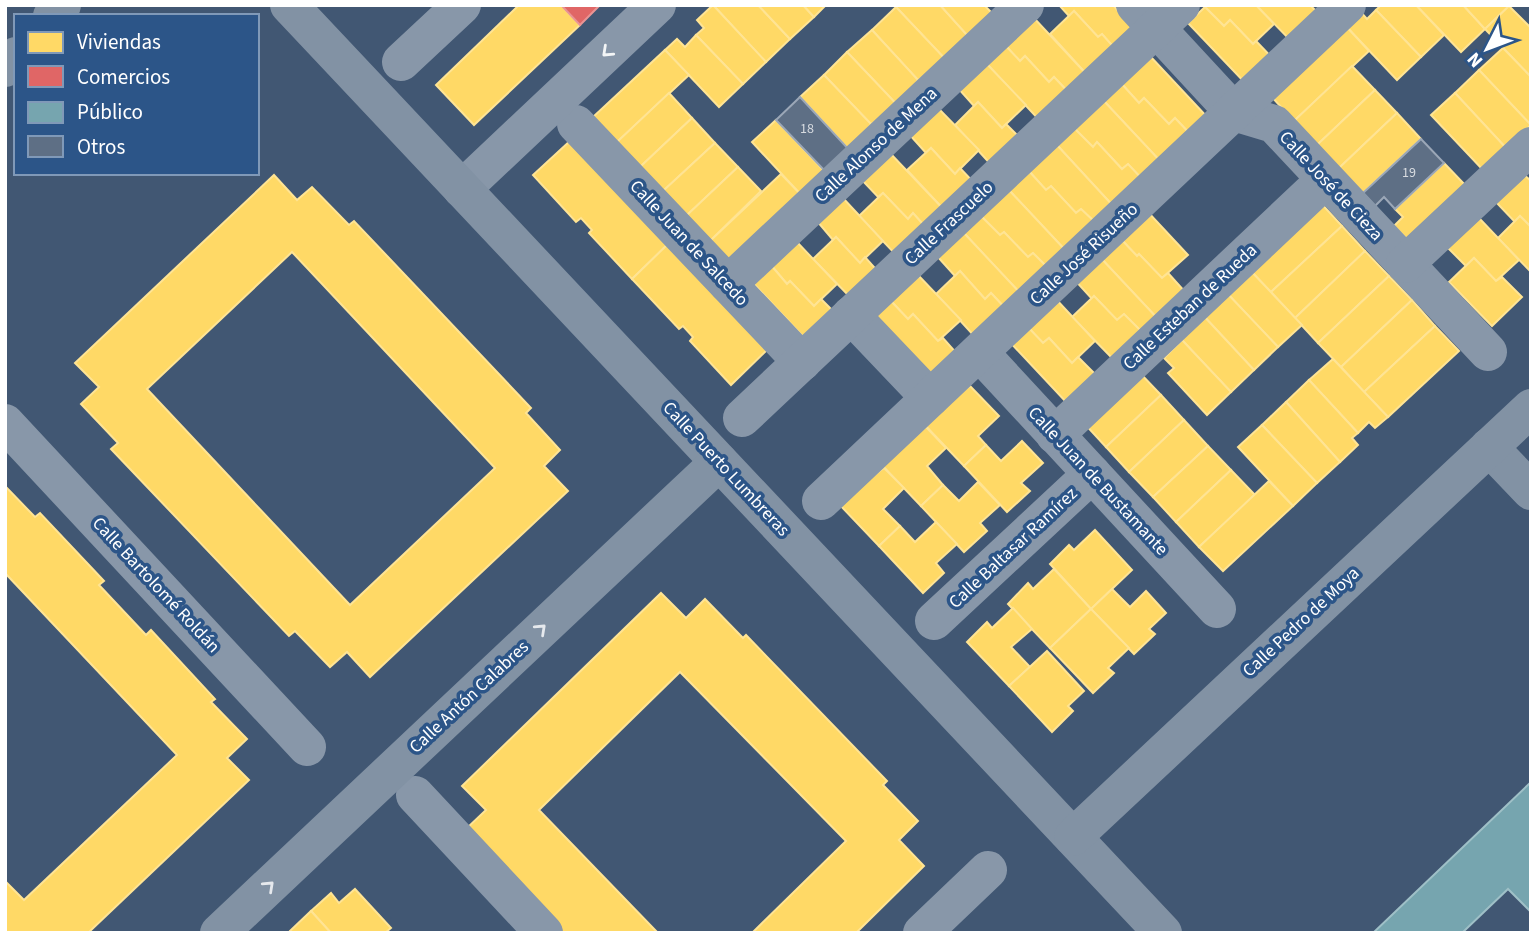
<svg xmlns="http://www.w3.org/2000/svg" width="1536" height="938" viewBox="0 0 1536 938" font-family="'Source Sans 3',sans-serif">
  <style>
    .homes { fill: #ffd966; stroke: #ffe494; stroke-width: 2; fill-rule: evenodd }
    .shops { fill: #e06666; stroke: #e99494; stroke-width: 2 }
    .public { fill: #76a5af; stroke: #9fc0c7; stroke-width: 2 }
    .building { fill: #5e6f85; stroke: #9ba7b7; stroke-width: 2 }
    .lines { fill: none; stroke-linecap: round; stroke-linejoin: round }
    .street { stroke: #8897a9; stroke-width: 38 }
    .secondary { stroke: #8292a4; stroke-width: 38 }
    .oneway { stroke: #f3f5f6 }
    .oneway2 { stroke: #e6e9ed }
    .labels { text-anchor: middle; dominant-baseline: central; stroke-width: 7; stroke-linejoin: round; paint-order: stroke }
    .number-label { font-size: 14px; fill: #d7dbe0 }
    .street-label { font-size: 18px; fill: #fff; stroke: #2c5588 }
  </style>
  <rect width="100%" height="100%" fill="#415773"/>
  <!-- homes -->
  <g class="homes">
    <path d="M519 5H561L580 25 474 125 436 85Z"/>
    <path d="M713 5H758L790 39 766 62Z"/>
    <path d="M713 5 766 62 743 84 696 35 704 28 697 20Z"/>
    <path d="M758 5H803L814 17 790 39Z"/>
    <path d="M803 5H826L814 17Z"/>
    <path d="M897 5H940L967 35 948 62 896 7Z"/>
    <path d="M940 5H984L996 17 967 35Z"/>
    <path d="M1059 5H1113L1138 33 1118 52 1102 34 1098 37 1074 11 1069 16Z"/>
    <path d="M1207 5H1256L1274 24 1253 44 1230 20 1224 26 1205 7Z"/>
    <path d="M1256 5H1310L1323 18 1295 45Z"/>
    <path d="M1381 5H1416L1444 35 1421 57 1376 10Z"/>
    <path d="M1416 5H1463L1485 29 1461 52Z"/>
    <path d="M1463 5H1508L1509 6 1485 29Z"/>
    <path d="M1509 6 1531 28V77L1485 29Z"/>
    <path d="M896 7 948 62 918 80 872 30Z"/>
    <path d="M1205 7 1224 26 1230 20 1253 44 1256 41 1277 63 1250 88 1188 23Z"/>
    <path d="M1358 9 1367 19 1376 10 1421 57 1397 80 1343 23Z"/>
    <path d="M1074 11 1098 37 1102 34 1118 52 1090 78 1050 34Z"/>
    <path d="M1033 17 1090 78 1072 96 1054 77 1049 82 1025 56 1020 61 1004 44Z"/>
    <path d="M1343 23 1369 51 1294 121 1269 94Z"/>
    <path d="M872 30 918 80 900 108 847 52Z"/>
    <path d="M696 35 743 84 719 107 665 50 677 39 685 47Z"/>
    <path d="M1004 44 1020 61 1025 56 1049 82 1054 77 1072 96 1043 124 985 62Z"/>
    <path d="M1503 48 1531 77V125L1479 70Z"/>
    <path d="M665 50 689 75 617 142 593 117Z"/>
    <path d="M847 52 886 93 900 108 871 124 824 75Z"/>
    <path d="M1150 56 1209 119 1192 136 1175 118 1169 124 1144 98 1139 103 1121 83Z"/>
    <path d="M985 62 1026 105 1002 128 978 102 974 106 958 88Z"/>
    <path d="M1352 66 1375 90 1317 145 1294 121Z"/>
    <path d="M1479 70 1531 125 1507 149 1455 93Z"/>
    <path d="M824 75 871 124 852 153 800 97Z"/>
    <path d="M1121 83 1139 103 1144 98 1169 124 1175 118 1192 136 1162 163 1103 100Z"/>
    <path d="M1375 90 1397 113 1339 168 1317 145Z"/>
    <path d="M669 93 692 118 640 167 617 142Z"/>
    <path d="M1455 93 1507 149 1484 171 1431 115Z"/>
    <path d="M1103 100 1162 163 1144 181 1128 164 1122 169 1097 142 1093 147 1074 128Z"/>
    <path d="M978 102 1002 128 1006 124 1024 142 995 169 955 125Z"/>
    <path d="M937 107 979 150 955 174 931 148 926 153 909 134Z"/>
    <path d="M1397 113 1421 139 1363 193 1339 168Z"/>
    <path d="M692 118 715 143 663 191 640 167Z"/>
    <path d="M776 120 828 175 804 198 752 142Z"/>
    <path d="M1074 128 1093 147 1097 142 1122 169 1128 164 1144 181 1115 208 1056 144Z"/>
    <path d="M570 141 668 244 632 279 589 233 592 230 581 218 576 222 533 175Z"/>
    <path d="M715 143 738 167 686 216 663 191Z"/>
    <path d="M1056 144 1115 208 1097 224 1081 209 1076 213 1051 186 1046 190 1028 170Z"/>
    <path d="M931 148 955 174 960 168 977 186 948 214 907 170Z"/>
    <path d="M889 152 948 214 929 231 913 213 908 219 883 193 878 197 861 179Z"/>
    <path d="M1444 163 1467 187 1410 242 1394 226 1403 217 1395 209Z"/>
    <path d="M738 167 761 191 710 241 686 216Z"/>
    <path d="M1028 170 1046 190 1051 186 1076 213 1081 209 1097 224 1067 252 1008 189Z"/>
    <path d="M781 174 804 198 733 265 710 241Z"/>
    <path d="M1523 174 1531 181V227L1520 216 1515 222 1495 201Z"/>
    <path d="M274 175 297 200 312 187 349 225 354 221 531 408 526 413 560 450 544 466 568 491 370 677 347 652 330 667 295 631 289 636 111 449 118 443 81 404 99 387 75 363ZM292 252 495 468 350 605 147 389Z"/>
    <path d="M1008 189 1067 252 1049 269 1033 253 1028 257 1004 232 1000 235 980 215Z"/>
    <path d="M883 193 908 219 913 213 929 231 900 259 859 216Z"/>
    <path d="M842 197 883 241 860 263 836 237 833 240 817 221Z"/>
    <path d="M1319 201 1342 226 1271 292 1248 268Z"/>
    <path d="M1146 210 1188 255 1162 278 1139 254 1137 256 1118 236Z"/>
    <path d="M980 215 1000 235 1004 232 1028 257 1033 253 1049 269 1022 295 963 232Z"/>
    <path d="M1520 216 1531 227V272L1498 238Z"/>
    <path d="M1479 218 1519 260 1496 281 1474 258 1466 266 1447 247Z"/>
    <path d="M1342 226 1365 251 1295 318 1271 292Z"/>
    <path d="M963 232 1022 295 1006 309 991 293 985 299 960 271 955 276 937 256Z"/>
    <path d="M1118 236 1137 256 1139 254 1162 278 1168 273 1186 293 1158 319 1098 255Z"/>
    <path d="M836 237 860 263 865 257 881 275 854 301 813 259Z"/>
    <path d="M795 240 837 284 814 306 790 281 787 284 770 264Z"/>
    <path d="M668 244 768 349 731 385 690 341 693 337 683 326 679 329 632 279Z"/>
    <path d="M1365 251 1389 276 1318 343 1295 318Z"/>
    <path d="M1098 255 1158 319 1143 333 1124 314 1117 320 1094 296 1092 299 1073 278Z"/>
    <path d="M1474 258 1496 281 1502 277 1522 297 1492 326 1449 282Z"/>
    <path d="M770 264 787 284 790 281 814 306 821 299 838 316 809 343 752 282Z"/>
    <path d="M1248 268 1302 325 1278 347 1224 290Z"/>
    <path d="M960 271 985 299 991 293 1006 309 976 338 936 294Z"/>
    <path d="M917 274 961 320 938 341 913 314 908 319 890 300Z"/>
    <path d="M1389 276 1412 300 1341 367 1318 343Z"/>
    <path d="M1224 290 1278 347 1254 370 1200 312Z"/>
    <path d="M1094 296 1117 320 1124 314 1143 333 1114 360 1072 317Z"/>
    <path d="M1054 297 1095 341 1072 363 1049 338 1043 343 1025 324Z"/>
    <path d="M890 300 908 319 913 314 938 341 943 338 958 355 931 380 872 317Z"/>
    <path d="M1412 300 1435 326 1364 392 1341 367Z"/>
    <path d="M1200 312 1254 370 1231 392 1182 340Z"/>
    <path d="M1025 324 1043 343 1049 338 1072 363 1078 357 1097 376 1068 404 1008 340Z"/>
    <path d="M1435 326 1459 351 1388 417 1364 392Z"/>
    <path d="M1182 340 1231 392 1207 415 1168 373 1174 368 1164 358Z"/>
    <path d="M1333 359 1388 417 1375 428 1369 422 1358 433 1309 380Z"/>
    <path d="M1138 371 1161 395 1106 447 1083 422Z"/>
    <path d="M1309 380 1358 433 1352 438 1358 445 1340 462 1286 402Z"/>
    <path d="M970 386 999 416 978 436 986 445 964 466 921 421Z"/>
    <path d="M1161 395 1184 420 1129 472 1106 447Z"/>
    <path d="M1286 402 1340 462 1317 483 1262 425Z"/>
    <path d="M1184 420 1208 446 1153 497 1129 472Z"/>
    <path d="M1262 425 1317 483 1293 506 1238 447Z"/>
    <path d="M926 427 946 448 927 466 943 485 921 506 878 461Z"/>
    <path d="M1022 441 1043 463 1021 483 1030 491 1007 512 964 466 986 445 1001 461Z"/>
    <path d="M1208 446 1231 470 1176 522 1153 497Z"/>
    <path d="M884 468 904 488 883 509 900 526 879 546 837 502Z"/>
    <path d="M1231 470 1255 495 1199 547 1176 522Z"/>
    <path d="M1269 481 1293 506 1223 571 1199 547Z"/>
    <path d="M978 482 1000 505 980 523 987 531 964 552 921 506 943 485 959 501Z"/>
    <path d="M5 486 35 517 40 513 104 581 99 585 146 635 151 630 215 699 211 702 247 739 227 758 249 780 88 933H5V881L24 900 177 755 5 573Z"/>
    <path d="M936 522 957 544 936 563 944 573 923 593 879 546 900 526 915 542Z"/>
    <path d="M1095 530 1132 570 1091 609 1050 564 1069 545 1074 550Z"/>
    <path d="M1054 569 1091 609 1050 648 1008 604 1028 583 1033 589Z"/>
    <path d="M1112 589 1130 607 1146 591 1166 613 1149 629 1155 634 1134 654 1091 609Z"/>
    <path d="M661 593 686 618 705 599 743 638 746 635 887 781 883 785 918 821 899 840 924 866 856 933H752L846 841 680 672 539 810 658 933H560L466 829 486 810 462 786Z"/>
    <path d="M1013 608 1032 629 1011 647 1030 667 1009 686 967 642 987 622 992 628Z"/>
    <path d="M1091 609 1129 648 1108 668 1114 673 1093 693 1050 648Z"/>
    <path d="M1047 651 1084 691 1068 706 1073 711 1052 732 1009 686Z"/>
    <path d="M355 889 391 928 385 933H331L311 911 331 893 339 903Z"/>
    <path d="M311 911 331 933H291L290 931Z"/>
  </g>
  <!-- shops -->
  <path class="shops" d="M561 5H599V6L580 25Z"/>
  <!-- public -->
  <path class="public" d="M1531 782V912L1508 889 1462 933H1373Z"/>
  <!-- building -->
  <g class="building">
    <path d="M800 97 852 153 824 170 776 120Z"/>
    <path d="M1421 139 1444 163 1395 209 1384 197 1375 206 1363 193Z"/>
  </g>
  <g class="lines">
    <!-- street -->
    <g class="street">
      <path d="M1135 5 1234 112 1274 124 1488 352"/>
      <path d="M401 62 462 5"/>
      <path d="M576 124 802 362"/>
      <path d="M462 189 657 5"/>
      <path d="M1405 264 1531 146"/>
      <path d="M728 284 1025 5"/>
      <path d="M851 315 930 398"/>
      <path d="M980 353 1217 609"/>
      <path d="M742 418 1181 5"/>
      <path d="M5 423 307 747"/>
      <path d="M1055 435 1325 180"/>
      <path d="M821 501 1347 5"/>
      <path d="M934 621 1092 474"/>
      <path d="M415 795 544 933"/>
      <path d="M922 933 988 870"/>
    </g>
    <!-- secondary -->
    <g class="secondary">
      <path d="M289 5 1163 933"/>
      <path d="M52 16 62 5"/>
      <path d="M5 68 16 56"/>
      <path d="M1489 447 1531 491"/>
      <path d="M1073 837 1531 408"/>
      <path d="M219 933 719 462"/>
    </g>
  </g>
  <!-- one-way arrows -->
  <defs><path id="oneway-chevron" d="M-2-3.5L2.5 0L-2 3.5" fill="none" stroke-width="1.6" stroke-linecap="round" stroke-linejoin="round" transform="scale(1.75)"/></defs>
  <use class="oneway" href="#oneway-chevron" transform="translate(607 52) rotate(137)"/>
  <g class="oneway2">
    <use href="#oneway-chevron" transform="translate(541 629) rotate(-43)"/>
    <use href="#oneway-chevron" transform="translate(269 886) rotate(-43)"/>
  </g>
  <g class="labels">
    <!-- number labels -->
    <g class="number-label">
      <text x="807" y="129">18</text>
      <text x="1409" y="173">19</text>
    </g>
    <!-- street labels -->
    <g class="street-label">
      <text transform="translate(876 145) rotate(-43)">Calle Alonso de Mena</text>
      <text transform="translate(1331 186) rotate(47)">Calle José de Cieza</text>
      <text transform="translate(949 223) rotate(-43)">Calle Frascuelo</text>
      <text transform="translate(689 243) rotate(47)">Calle Juan de Salcedo</text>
      <text transform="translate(1084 254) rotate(-43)">Calle José Risueño</text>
      <text transform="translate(1190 307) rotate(-43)">Calle Esteban de Rueda</text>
      <text transform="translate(726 469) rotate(47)">Calle Puerto Lumbreras</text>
      <text transform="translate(1098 481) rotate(47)">Calle Juan de Bustamante</text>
      <text transform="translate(1013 548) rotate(-43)">Calle Baltasar Ramírez</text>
      <text transform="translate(156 585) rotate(47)">Calle Bartolomé Roldán</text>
      <text transform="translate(1301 622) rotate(-43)">Calle Pedro de Moya</text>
      <text transform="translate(469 697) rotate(-43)">Calle Antón Calabres</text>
    </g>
  </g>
  <!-- border -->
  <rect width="1536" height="938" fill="none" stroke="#ffffff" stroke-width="14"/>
  <!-- legend -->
  <rect x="14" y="14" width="245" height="161" fill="#2c5588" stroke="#8099b8" stroke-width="2"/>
  <rect x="28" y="32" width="35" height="21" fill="#ffd966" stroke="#8099b8" stroke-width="2"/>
  <text x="77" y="49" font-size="21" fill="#ffffff">Viviendas</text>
  <rect x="28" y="66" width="35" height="21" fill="#e06666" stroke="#8099b8" stroke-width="2"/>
  <text x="77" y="84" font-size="21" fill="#ffffff">Comercios</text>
  <rect x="28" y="102" width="35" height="21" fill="#76a5af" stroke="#8099b8" stroke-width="2"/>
  <text x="77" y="119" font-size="21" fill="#ffffff">Público</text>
  <rect x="28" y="136" width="35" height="21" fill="#5e6f85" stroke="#8099b8" stroke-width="2"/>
  <text x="77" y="154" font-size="21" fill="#ffffff">Otros</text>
  <!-- north arrow -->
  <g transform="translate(1487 49) rotate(228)" stroke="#2c5588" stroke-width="5" paint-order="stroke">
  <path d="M0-5L12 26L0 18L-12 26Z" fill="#ffffff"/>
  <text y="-10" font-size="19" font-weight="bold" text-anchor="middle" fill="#ffffff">N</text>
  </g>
</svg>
